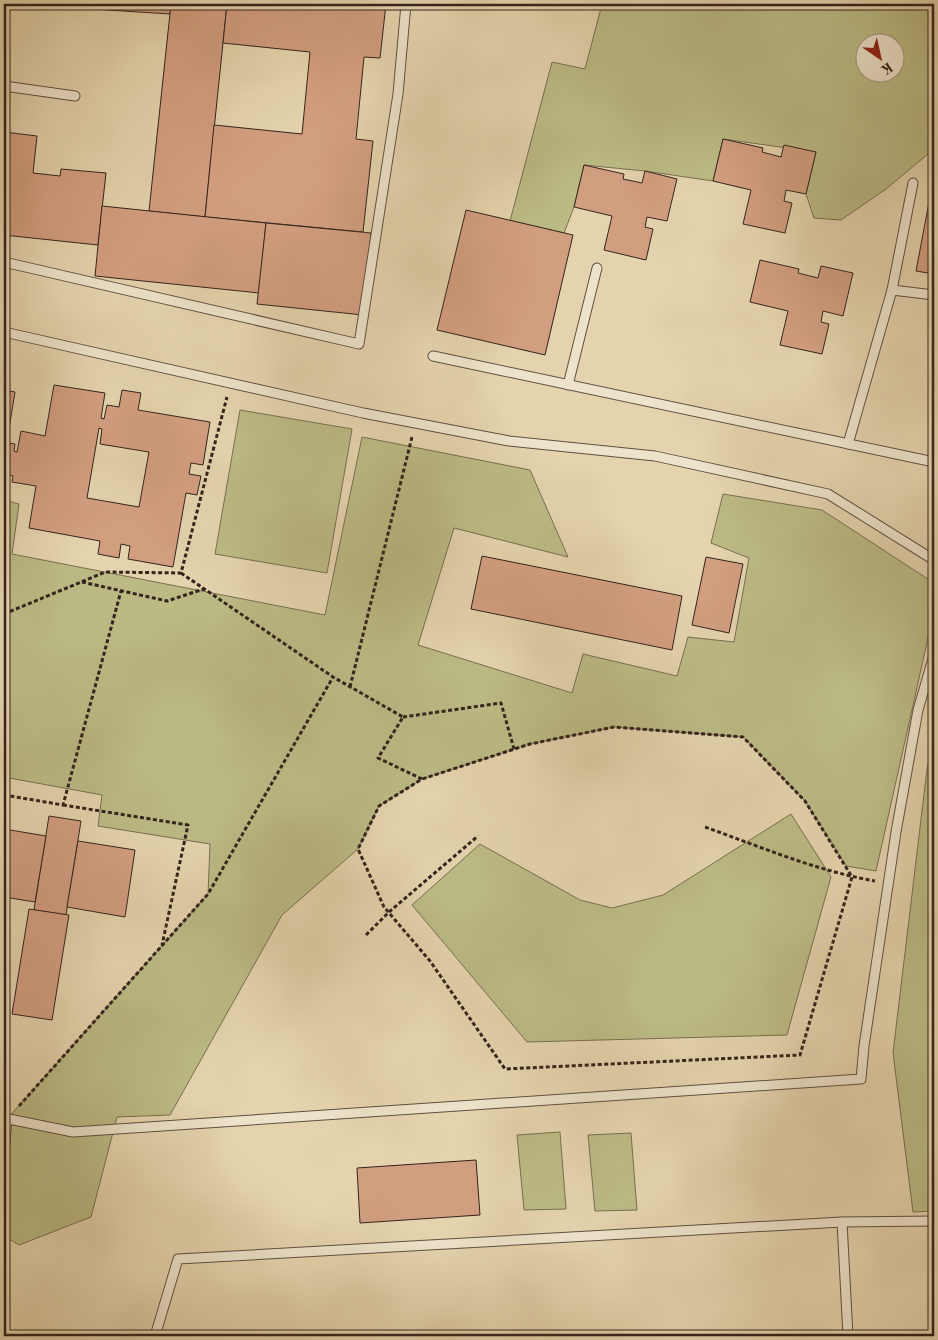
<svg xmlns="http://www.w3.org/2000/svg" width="938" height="1340" viewBox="0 0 938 1340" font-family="'Old Standard TT',serif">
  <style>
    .green { fill: #bbba85; stroke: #786f50; fill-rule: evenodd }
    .building { fill: #d29e80; stroke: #34241c; fill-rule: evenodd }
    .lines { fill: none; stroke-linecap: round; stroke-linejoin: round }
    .lane-casing { stroke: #605040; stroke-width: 11 }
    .path { stroke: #34241c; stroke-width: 3; stroke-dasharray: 4 2.5; stroke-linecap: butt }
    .lane { stroke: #ede2ca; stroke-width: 9 }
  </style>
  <rect width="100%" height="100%" fill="#e4d3ad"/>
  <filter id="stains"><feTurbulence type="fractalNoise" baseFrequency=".004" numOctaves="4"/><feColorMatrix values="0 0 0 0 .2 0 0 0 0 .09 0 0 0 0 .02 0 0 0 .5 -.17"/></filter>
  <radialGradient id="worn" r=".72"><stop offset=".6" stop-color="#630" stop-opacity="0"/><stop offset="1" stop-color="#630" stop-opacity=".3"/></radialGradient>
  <!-- green -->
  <g class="green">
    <path d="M602 4H934V156L928 154 886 189 841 220 814 218 806 194 816 152 723 139 713 181 645 171 584 165 574 207 564 233 510 221 552 62 585 69ZM866 42H896V72H866Z"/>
    <path d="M240 410 352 429 327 573 215 554Z"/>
    <path d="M362 437 530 470 568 557 454 528 418 645 572 693 583 654 677 676 688 637 734 642 749 558 711 543 723 494 822 510 934 583V611L876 871 846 866 805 801 743 737 614 727 530 744 422 779 379 806 358 849 282 915 170 1115 117 1117 91 1217 19 1245 4 1236V1152L7 1119 208 894 210 844 98 826 102 795 4 777V500L19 504 12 554 325 615Z"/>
    <path d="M934 741V1211L913 1212 893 1053 927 769Z"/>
    <path d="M791 814 831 877 787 1035 527 1042 412 905 480 844 580 900 612 908 663 895Z"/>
    <path d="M560 1132 566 1209 524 1210 517 1135Z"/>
    <path d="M631 1133 637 1210 595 1211 588 1135Z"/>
  </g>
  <!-- building -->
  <g class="building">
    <path d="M62 4H171L170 14 61 7Z"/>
    <path d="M171 4H227L205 217 149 211Z"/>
    <path d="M227 4H386L380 58 364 57 356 139 373 141 363 232 205 217 214 125 302 134 310 52 223 43Z"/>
    <path d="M4 132 37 136 33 173 60 176 61 169 106 173 98 245 4 235 5 197H4Z"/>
    <path d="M723 139 763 148 762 152 781 157 784 145 816 152 806 194 786 190 784 201 792 203 785 233 743 224 751 190 713 181Z"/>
    <path d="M584 165 624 174 623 179 642 183 645 171 677 179 667 221 647 217 645 227 653 229 646 260 604 250 612 216 574 207Z"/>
    <path d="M934 176V274L916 271Z"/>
    <path d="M102 206 266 223 259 293 95 276Z"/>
    <path d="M466 210 573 235 545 355 437 330Z"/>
    <path d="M266 223 371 233 363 315 257 304Z"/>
    <path d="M760 260 799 269 798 273 818 278 821 266 853 273 843 316 823 311 821 322 829 324 822 354 780 345 788 311 750 302Z"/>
    <path d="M54 385 105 393 101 418 104 419 107 405 119 407 122 390 141 393 138 410 210 422 203 465 191 463 189 474 201 476 197 495 186 493 173 567 128 559 130 546 121 544 119 558 98 554 100 541 29 528 36 486 12 482 13 476 4 474V469L9 443 15 444 14 451 17 452 21 431 45 436ZM99 428 102 429 100 444 149 452 139 507 87 498Z"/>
    <path d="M4 390 15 392 7 441 4 440Z"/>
    <path d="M482 556 682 596 672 650 471 609Z"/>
    <path d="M706 557 743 564 729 633 692 625Z"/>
    <path d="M49 816 81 821 66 915 34 910Z"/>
    <path d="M4 829 46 836 35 902 4 897Z"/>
    <path d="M78 841 135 850 125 917 67 907Z"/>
    <path d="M29 909 69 915 52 1020 12 1014Z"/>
    <path d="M476 1160 480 1215 360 1223 357 1168Z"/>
  </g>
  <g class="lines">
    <defs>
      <g id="lane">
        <path d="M4 86 75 96"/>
        <path d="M4 262 359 344 398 94 406 4"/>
        <path d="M892 290 913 183"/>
        <path d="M4 332 363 413 509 441 655 456 828 494 934 560"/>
        <path d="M433 356 934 462"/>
        <path d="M568 385 597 268"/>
        <path d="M848 444 892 290 934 295"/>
        <path d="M4 1118 73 1132 861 1079 864 1046 896 832 918 710 934 655"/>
        <path d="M4 1152 7 1119"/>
        <path d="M842 1222 848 1336"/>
        <path d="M155 1336 178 1259 842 1222 934 1221"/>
      </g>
    </defs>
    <!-- lane casing -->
    <use href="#lane" class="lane-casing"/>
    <!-- path -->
    <g class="path">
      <path d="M181 573 333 677 403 717 378 758 422 779 379 806 358 849 384 907 430 961 505 1069 800 1055 852 877 805 801 743 737 614 727 530 744 422 779"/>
      <path d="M82 582 167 601 204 589"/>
      <path d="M4 614 105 572 181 573 227 397"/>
      <path d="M350 687 412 437"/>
      <path d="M403 717 501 703 514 749"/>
      <path d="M4 795 63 805 121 591"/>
      <path d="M63 805 188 825 162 945"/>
      <path d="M705 827C761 847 817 871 875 881"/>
      <path d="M366 935 389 912 478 836"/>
      <path d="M19 1106 208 894 333 677"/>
    </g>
    <!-- lane -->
    <use href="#lane" class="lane"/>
  </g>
  <!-- margin -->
  <rect width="938" height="1340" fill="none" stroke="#e4d3ad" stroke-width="20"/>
  <rect x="5" y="5" width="928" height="1330" fill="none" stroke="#34241c" stroke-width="2.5"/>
  <rect x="10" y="10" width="918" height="1320" fill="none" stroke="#34241c"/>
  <!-- north arrow -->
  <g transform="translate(880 58) rotate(146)"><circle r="24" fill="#ede2ca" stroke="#a39684"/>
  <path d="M0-4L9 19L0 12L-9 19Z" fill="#8f2418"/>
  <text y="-8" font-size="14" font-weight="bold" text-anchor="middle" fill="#34241c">K</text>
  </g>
  <rect width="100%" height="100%" filter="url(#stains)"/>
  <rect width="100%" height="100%" fill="url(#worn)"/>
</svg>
